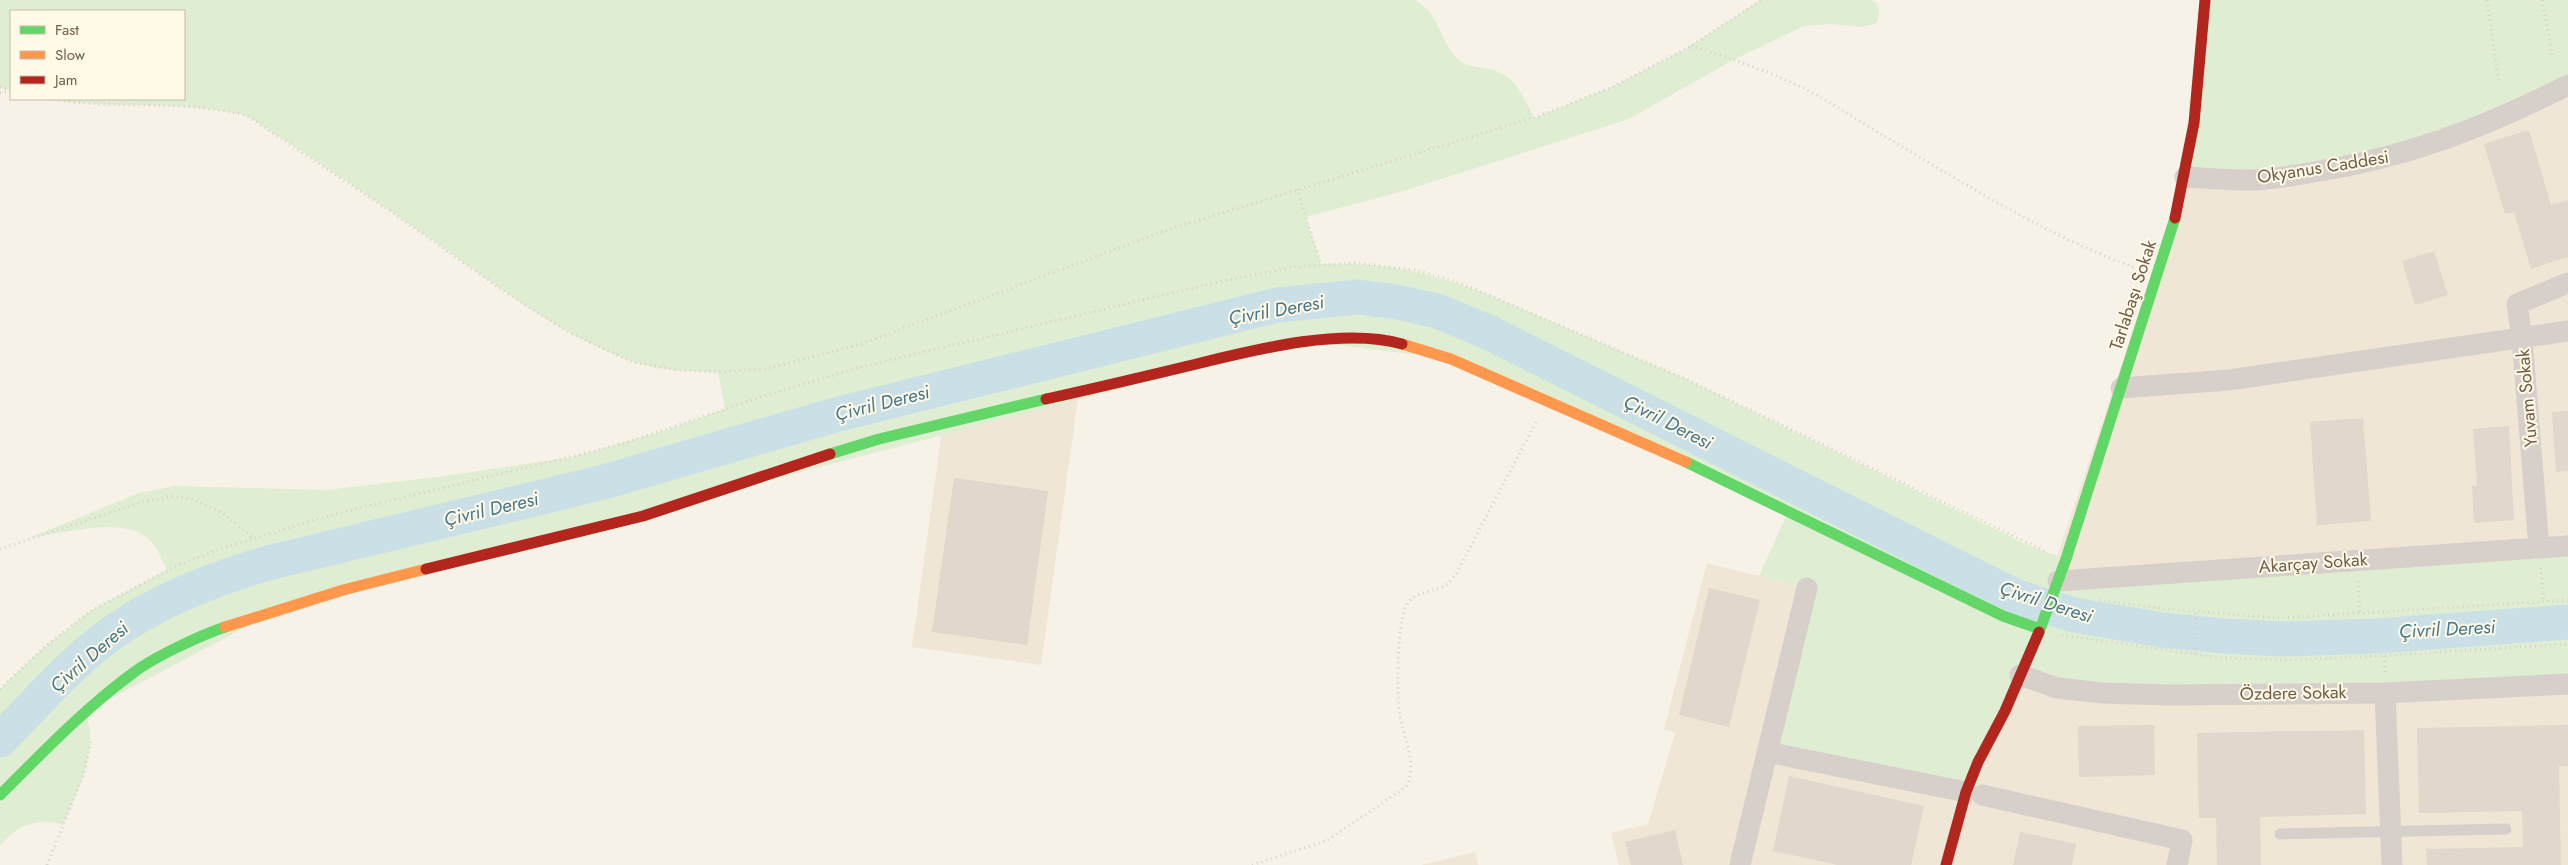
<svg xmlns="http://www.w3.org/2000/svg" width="2568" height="865" viewBox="0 0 2568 865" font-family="Jost,sans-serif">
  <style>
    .residential { fill: #efe6d5 }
    .green { fill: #dfedd3 }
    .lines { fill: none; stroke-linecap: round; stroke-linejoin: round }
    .river { stroke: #cae0e6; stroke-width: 35 }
    .building { fill: #e0d8cd }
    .path { stroke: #d7d0c9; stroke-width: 3; stroke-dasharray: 1 4; stroke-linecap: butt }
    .lane { stroke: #d7d0ca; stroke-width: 11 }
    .street { stroke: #d7d0ca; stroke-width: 21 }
    .fast { stroke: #63d668; stroke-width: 11 }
    .slow { stroke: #ff974d; stroke-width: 11 }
    .jam { stroke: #b3261e; stroke-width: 11 }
    .labels { text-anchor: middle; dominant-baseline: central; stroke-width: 4; stroke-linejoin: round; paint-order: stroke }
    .street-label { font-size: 18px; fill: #735d49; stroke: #fff9e8 }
    .water-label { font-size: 19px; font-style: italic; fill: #46788d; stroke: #fff9e8 }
  </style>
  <rect width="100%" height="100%" fill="#f6f2e8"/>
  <!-- residential -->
  <g class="residential">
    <path d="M2568 0V865H1619L1611 833 1648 824 1675 733 1664 729 1707 563 1807 588 2005 711 2185 177Z"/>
    <path d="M1079 391 1041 665 912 647 943 424Z"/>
    <path d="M1475 852 1478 865H1421Z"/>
  </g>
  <!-- green -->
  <g class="green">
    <path d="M0 0H1415C1440 13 1440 44 1460 61 1468 67 1480 67 1489 69 1515 74 1524 97 1534 118L1612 87 1691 46 1761 0H1871L1877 3 1879 9 1878 21 1875 24 1860 27 1832 24 1804 26 1733 60 1629 119 1407 190 1306 217 1321 264C1383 262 1419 270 1477 290L1686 379 2032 547 2066 559 2058 580 2568 546V683L2170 695 2020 675 1966 792 1767 752 1807 588 1759 576 1788 512 1451 359 1305 341 288 605 85 712C100 750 78 789 63 825 38 817 15 826 0 846V689L42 649 92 610 167 570C162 560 157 547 150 540 127 515 59 534 29 538L139 493 174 486 327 490 445 476 572 457 660 432 725 409 718 372C690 371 658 371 632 361 561 336 499 287 438 244 375 200 312 157 247 116 184 99 114 110 49 99H184V11H11V90L0 87Z"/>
    <path d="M2205 0H2568V85L2400 155 2185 177Z"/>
  </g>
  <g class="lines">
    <!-- river -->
    <path class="river" d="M0 740C41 699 81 650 132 620 174 594 220 577 268 563L604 482 835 415 1277 305 1358 297 1397 302 1437 311 1490 333 1954 566 2017 597 2074 615 2162 630 2225 636 2282 639 2377 636 2568 622"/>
  </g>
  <!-- building -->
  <g class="building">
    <path d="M2529 130 2551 205 2568 200V257L2531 269 2514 212 2505 214 2484 144Z"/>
    <path d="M2434 251 2448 295 2415 305 2402 261Z"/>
    <path d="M2568 411V471L2556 472 2552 412Z"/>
    <path d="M2363 418 2371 521 2317 525 2310 422Z"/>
    <path d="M2509 426 2514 520 2474 523 2472 486H2477L2473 429Z"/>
    <path d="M954 478 1048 491 1027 645 932 632Z"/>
    <path d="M1709 588 1760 600 1729 727 1679 715Z"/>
    <path d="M2154 725 2155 775 2079 777 2078 726Z"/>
    <path d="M2568 725V766H2559L2561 865H2427L2426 849 2523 847 2522 811 2419 813 2417 728Z"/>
    <path d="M2364 730 2366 814 2260 817 2261 865H2217L2216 818H2199L2197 733Z"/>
    <path d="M1789 776 1924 806 1911 865H1838L1773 851Z"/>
    <path d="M1675 830 1683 865H1631L1625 842Z"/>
    <path d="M2020 832 2076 844 2072 865H2013Z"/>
  </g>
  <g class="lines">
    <!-- path -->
    <g class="path">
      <path d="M2487 0 2499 84"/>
      <path d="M2542 0 2553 59"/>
      <path d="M1691 46C1729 58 1766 70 1801 87 1830 101 1858 121 1886 137 1966 185 2048 236 2136 268"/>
      <path d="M0 87 11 90"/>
      <path d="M0 93 9 91"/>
      <path d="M49 99C114 110 184 99 247 116L393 213 502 290 568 332 632 362 677 370 718 372 766 369 861 344 1170 229 1539 116 1612 87 1691 46 1761 0"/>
      <path d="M1297 189 1321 264"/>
      <path d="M0 549 142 502 174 496 197 501 224 514 253 538"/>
      <path d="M2541 568 2544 602"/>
      <path d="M2358 581 2360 615"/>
      <path d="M2099 600 2166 609 2281 618 2568 600"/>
      <path d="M2062 635 2223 658 2283 660 2379 656 2568 644"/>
      <path d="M2194 654 2196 612"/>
      <path d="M2384 656 2385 673"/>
      <path d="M0 689 42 649 92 610 178 565 220 549 324 517 622 444 761 397 860 367 1223 281 1295 267 1355 263 1415 270 1445 278 1477 290 1686 379 2045 551"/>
      <path d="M47 865 84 773 91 739"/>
      <path d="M1252 865 1328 840 1406 787C1418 765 1404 740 1400 717 1397 696 1396 618 1408 603 1417 590 1433 593 1446 585 1449 583 1453 577 1456 574L1537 420"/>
    </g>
    <!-- lane -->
    <path class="lane" d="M2280 834 2506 829"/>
    <!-- street -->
    <g class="street">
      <path d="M2185 177C2205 178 2226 180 2246 180 2268 180 2292 176 2314 172 2408 157 2483 128 2568 85"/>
      <path d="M2121 388 2229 380 2568 331"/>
      <path d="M2539 548 2522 338 2517 304 2568 283"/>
      <path d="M2058 581 2568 546"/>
      <path d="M2020 675 2057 688 2102 693 2170 695 2385 693 2568 684"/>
      <path d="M2385 693 2392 865"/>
      <path d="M1767 752 1966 792"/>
      <path d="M1982 795 2182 840 2177 865"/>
      <path d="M1740 865 1807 588"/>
    </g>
    <!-- fast -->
    <g class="fast">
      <path d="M830 454 879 439 1046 399"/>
      <path d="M1686 462 2003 616 2040 629"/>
      <path d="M2039 632 2066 559 2175 218"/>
      <path d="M0 795C42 753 84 709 133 673 154 657 199 636 225 627"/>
    </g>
    <!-- slow -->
    <g class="slow">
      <path d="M1402 344 1451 359 1686 462"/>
      <path d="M225 627 343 590 426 569"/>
    </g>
    <!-- jam -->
    <g class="jam">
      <path d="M2175 218 2194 123 2205 0"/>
      <path d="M1046 399C1092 389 1138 378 1184 367 1246 352 1340 326 1402 344"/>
      <path d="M426 569 643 516 830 454"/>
      <path d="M1946 865 1966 792 1978 762 2005 711 2039 632"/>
    </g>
  </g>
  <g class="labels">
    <!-- street labels -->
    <g class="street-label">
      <text transform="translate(2323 167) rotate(-9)">Okyanus Caddesi</text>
      <text transform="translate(2133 295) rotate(-72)">Tarlabaşı Sokak</text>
      <text transform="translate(2527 398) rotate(-95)">Yuvam Sokak</text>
      <text transform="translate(2313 563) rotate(-4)">Akarçay Sokak</text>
      <text transform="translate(2293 693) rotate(-1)">Özdere Sokak</text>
    </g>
    <!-- water labels -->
    <g class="water-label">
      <text transform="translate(1276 310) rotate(-10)">Çivril Deresi</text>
      <text transform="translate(882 403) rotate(-14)">Çivril Deresi</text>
      <text transform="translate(1668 422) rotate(27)">Çivril Deresi</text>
      <text transform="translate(491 509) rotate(-13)">Çivril Deresi</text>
      <text transform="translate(2046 602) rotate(18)">Çivril Deresi</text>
      <text transform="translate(2447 629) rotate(-3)">Çivril Deresi</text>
      <text transform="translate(89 657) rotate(-41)">Çivril Deresi</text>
    </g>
  </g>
  <!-- legend -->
  <rect x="10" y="10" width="175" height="90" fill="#fff9e8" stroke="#c7bba8"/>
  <rect x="20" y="26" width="25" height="8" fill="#63d668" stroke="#c7bba8"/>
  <text x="55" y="35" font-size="15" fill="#735d49">Fast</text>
  <rect x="20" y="51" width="25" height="8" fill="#ff974d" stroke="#c7bba8"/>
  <text x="55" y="60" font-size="15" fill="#735d49">Slow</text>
  <rect x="20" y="76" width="25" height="8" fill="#b3261e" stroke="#c7bba8"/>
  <text x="55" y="85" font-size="15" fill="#735d49">Jam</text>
</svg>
